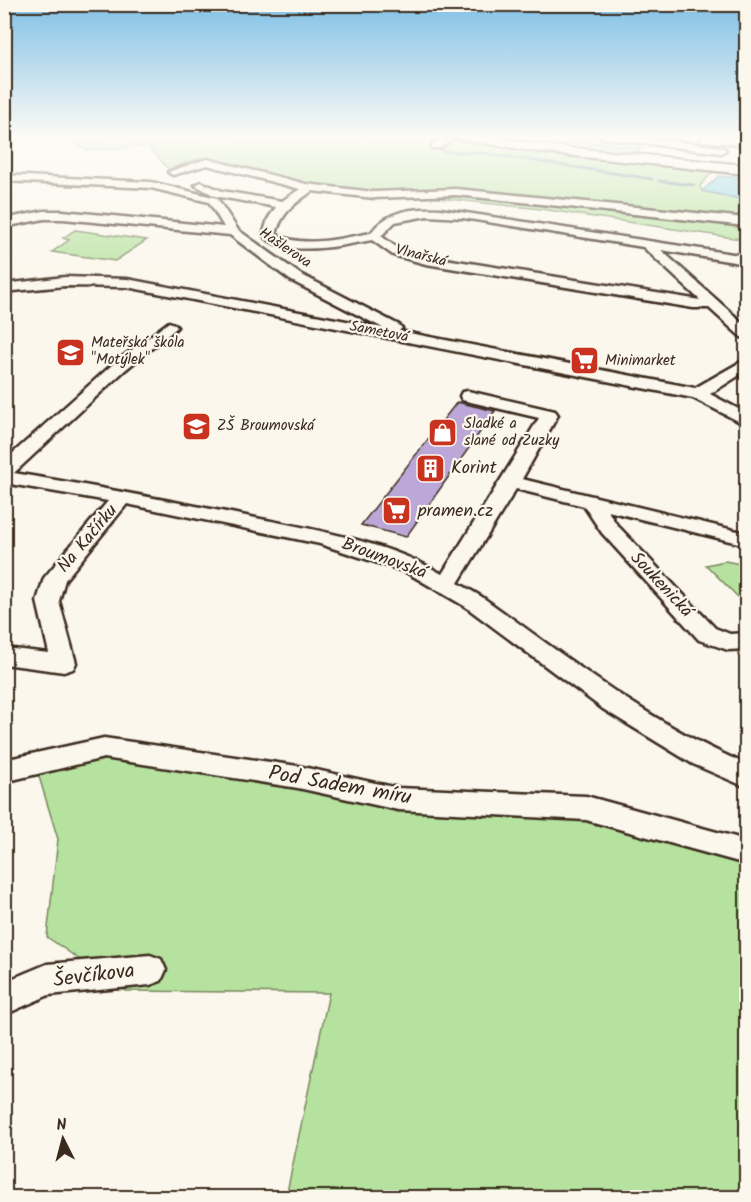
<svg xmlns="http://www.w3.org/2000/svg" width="751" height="1202" viewBox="0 0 751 1202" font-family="Kalam,sans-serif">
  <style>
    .green { fill: #b6e29f; stroke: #78865e; stroke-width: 1.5 }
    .water { fill: #84d1e4; stroke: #678e95; stroke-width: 1.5 }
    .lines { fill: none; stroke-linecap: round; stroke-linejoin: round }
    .stream { stroke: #678e95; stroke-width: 3 }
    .building { fill: #bca8d8; stroke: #3b2a1e; stroke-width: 1.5 }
    .street-casing { stroke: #3b2a1e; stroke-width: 5 }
    .secondary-casing { stroke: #3b2a1e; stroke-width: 4 }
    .street { fill: #fbf7ec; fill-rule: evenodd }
    .secondary { fill: #fbf7ec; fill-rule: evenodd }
    .tram { stroke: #3b2a1e; stroke-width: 1.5 }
    .labels { text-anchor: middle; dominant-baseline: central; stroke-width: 4.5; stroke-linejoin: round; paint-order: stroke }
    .far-street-label { font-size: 15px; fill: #3b2a1e; stroke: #fbf7ec }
    .far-poi-label { font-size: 15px; fill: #3b2a1e; stroke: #fbf7ec; text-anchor: start }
    .poi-label { font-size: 18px; fill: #3b2a1e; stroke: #fbf7ec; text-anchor: start }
    .street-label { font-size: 18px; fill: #3b2a1e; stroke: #fbf7ec }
    .near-street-label { font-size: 21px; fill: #3b2a1e; stroke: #fbf7ec }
  </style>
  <rect width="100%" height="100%" fill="#fbf7ec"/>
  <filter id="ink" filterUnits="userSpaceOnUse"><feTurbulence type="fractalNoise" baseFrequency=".0167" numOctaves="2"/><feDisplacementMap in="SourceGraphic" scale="12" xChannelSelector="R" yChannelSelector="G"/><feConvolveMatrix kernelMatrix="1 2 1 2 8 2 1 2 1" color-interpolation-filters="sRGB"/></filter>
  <g filter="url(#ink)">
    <!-- green -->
    <g class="green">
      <path d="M43 135H541L640 148 632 156 719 165 700 186 702 191 746 200V240L541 209 335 187 276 178 200 158 168 169 148 146 87 150 65 137Z"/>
      <path d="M75 230 147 240 115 261 52 252 69 240 63 238Z"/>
      <path d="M725 561 746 565V599L741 600 706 565Z"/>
      <path d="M103 754 596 816 746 859V1197H286L329 993 125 991 47 937 58 839 37 770Z"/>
    </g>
    <!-- water -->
    <path class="water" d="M719 176 746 179V200L702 191Z"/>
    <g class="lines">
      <!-- stream -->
      <g class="stream">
        <path d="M17 136 21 135"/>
        <path d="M441 151 483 153 652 179"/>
        <path d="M659 181 694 185"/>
      </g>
    </g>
    <!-- building -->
    <path class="building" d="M457 402 495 411 406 537 361 525Z"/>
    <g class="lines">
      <defs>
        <g id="street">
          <path d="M447 135H458L440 148H432V144Z"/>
          <path d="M598 135H623L721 147 726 150 721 153 603 138Z"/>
          <path d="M705 136 746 139V145L701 141V137Z"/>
          <path d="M207 159 306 184 374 192 456 189 746 218V226L456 195 374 198 312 191C294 204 282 212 276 234 302 249 342 238 371 233 387 210 414 208 440 209L746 256V264L661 250 746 326V338L741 337 709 308H693L426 264 393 255 372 240C344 245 284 259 263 235L268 219 276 207 215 196 195 185 201 182 222 191 282 201 300 189 207 165 173 175 168 172ZM427 216 463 218 643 247 700 300 426 256 396 247 381 236 395 222Z"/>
          <path d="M4 175 151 182 217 198 238 230 300 274 399 325 402 328 399 331 695 388 746 359V371L710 394 746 413V425L693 398 127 287 65 286 4 292V284L65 277 127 279 383 328 290 280 230 235 63 219H44L4 227V219L44 211H63L224 227 209 202 151 188 4 181Z"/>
          <path d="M169 322 174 324 177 327 174 330 125 370 14 473C93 486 172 501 251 517 316 530 385 541 442 574L539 418 462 400 460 396 462 392 468 391 555 411 558 415 522 479 746 533V545L608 511 617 525 715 628 730 634 746 633V649L728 650 699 640 602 533 584 506 516 489 458 583 482 597C567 657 650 724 746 764V787L693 764 603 709 466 607 406 572 320 544 127 504 65 580 59 601 76 663 73 669 64 672 4 664V648L49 653 37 601 44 578 108 501 4 483V461L113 364Z"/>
          <path d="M104 738 298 766 398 788 586 796 746 840V864L586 820 398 810 298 788 104 758 4 782V760Z"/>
          <path d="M150 955 161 959 166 970 161 981 150 985 49 995 4 1015V982L47 964Z"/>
        </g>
        <path id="secondary" d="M450 135H480L543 145 746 165V174L543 153 457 139Z"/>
      </defs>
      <!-- street casing -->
      <use href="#street" class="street-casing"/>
      <!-- secondary casing -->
      <use href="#secondary" class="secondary-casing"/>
      <!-- street -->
      <use href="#street" class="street"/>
      <!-- secondary -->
      <use href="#secondary" class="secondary"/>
      <!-- tram -->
      <path class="tram" d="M420 135 533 152 746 176"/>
    </g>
  </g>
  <!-- sky -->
  <linearGradient id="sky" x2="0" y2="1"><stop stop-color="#80c0e6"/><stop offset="0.45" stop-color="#fdfbf6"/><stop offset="1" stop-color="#fdfbf6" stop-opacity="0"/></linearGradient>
  <rect width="751" height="303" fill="url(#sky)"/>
  <!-- icons -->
  <defs>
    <symbol id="school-square" viewBox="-11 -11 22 22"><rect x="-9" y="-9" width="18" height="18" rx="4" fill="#c8321e" stroke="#fbf7ec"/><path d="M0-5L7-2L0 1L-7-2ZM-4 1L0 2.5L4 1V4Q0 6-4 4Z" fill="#fff"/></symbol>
    <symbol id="supermarket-square" viewBox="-11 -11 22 22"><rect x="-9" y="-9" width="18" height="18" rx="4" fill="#c8321e" stroke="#fbf7ec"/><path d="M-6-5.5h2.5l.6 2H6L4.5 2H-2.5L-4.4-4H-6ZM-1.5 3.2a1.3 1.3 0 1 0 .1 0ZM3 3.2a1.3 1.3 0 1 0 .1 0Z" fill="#fff"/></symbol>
    <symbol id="shop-square" viewBox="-11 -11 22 22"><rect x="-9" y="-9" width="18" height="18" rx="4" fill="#c8321e" stroke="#fbf7ec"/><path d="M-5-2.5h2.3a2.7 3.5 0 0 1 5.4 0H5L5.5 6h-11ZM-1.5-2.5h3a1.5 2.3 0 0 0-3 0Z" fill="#fff"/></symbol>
    <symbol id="building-square" viewBox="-11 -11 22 22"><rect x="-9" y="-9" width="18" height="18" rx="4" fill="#c8321e" stroke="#fbf7ec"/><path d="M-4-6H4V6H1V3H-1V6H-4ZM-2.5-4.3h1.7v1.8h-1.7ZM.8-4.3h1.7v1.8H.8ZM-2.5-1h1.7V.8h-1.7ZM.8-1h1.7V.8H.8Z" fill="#fff"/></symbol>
  </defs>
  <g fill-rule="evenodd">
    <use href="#school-square" x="54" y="336" width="33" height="33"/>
    <use href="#supermarket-square" x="568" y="344" width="33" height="33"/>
    <use href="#school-square" x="180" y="410" width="33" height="33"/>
    <use href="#shop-square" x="426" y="416" width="33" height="33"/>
    <use href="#building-square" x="414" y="452" width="33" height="33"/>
    <use href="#supermarket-square" x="380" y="494" width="33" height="33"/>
  </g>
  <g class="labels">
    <!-- far-street labels -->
    <g class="far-street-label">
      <text transform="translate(285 248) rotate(34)">Hašlerova</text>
      <text transform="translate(421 256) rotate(14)">Vlnařská</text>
      <text transform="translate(379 332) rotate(11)">Sametová</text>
    </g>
    <!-- far-poi labels -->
    <g class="far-poi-label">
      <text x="91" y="343">Mateřská škola<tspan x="91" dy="17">"Motýlek"</tspan></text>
      <text x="605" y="361">Minimarket</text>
      <text x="464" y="424">Sladké a<tspan x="464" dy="17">slané od Zuzky</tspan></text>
      <text x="217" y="426">ZŠ Broumovská</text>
    </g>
    <!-- poi labels -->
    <g class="poi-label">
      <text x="451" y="468">Korint</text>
      <text x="418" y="511">pramen.cz</text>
    </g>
    <!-- street labels -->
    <g class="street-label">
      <text transform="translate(88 539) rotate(-50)">Na Kačírku</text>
      <text transform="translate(384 559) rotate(20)">Broumovská</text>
      <text transform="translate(661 585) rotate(47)">Soukenická</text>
    </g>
    <!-- near-street labels -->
    <g class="near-street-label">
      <text transform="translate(340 786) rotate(10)">Pod Sadem míru</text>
      <text transform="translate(94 976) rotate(-7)">Ševčíkova</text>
    </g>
  </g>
  <!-- margin -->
  <rect width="751" height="1202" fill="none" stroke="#fbf7ec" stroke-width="24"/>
  <rect x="12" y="12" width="727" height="1178" fill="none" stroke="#3b2a1e" stroke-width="2" filter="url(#ink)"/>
  <!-- north arrow -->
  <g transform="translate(63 1139) rotate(354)" stroke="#fbf7ec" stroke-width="4.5" paint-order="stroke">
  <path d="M0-4.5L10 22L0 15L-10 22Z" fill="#3b2a1e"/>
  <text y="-9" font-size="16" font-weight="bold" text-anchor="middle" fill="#3b2a1e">N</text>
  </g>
</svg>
